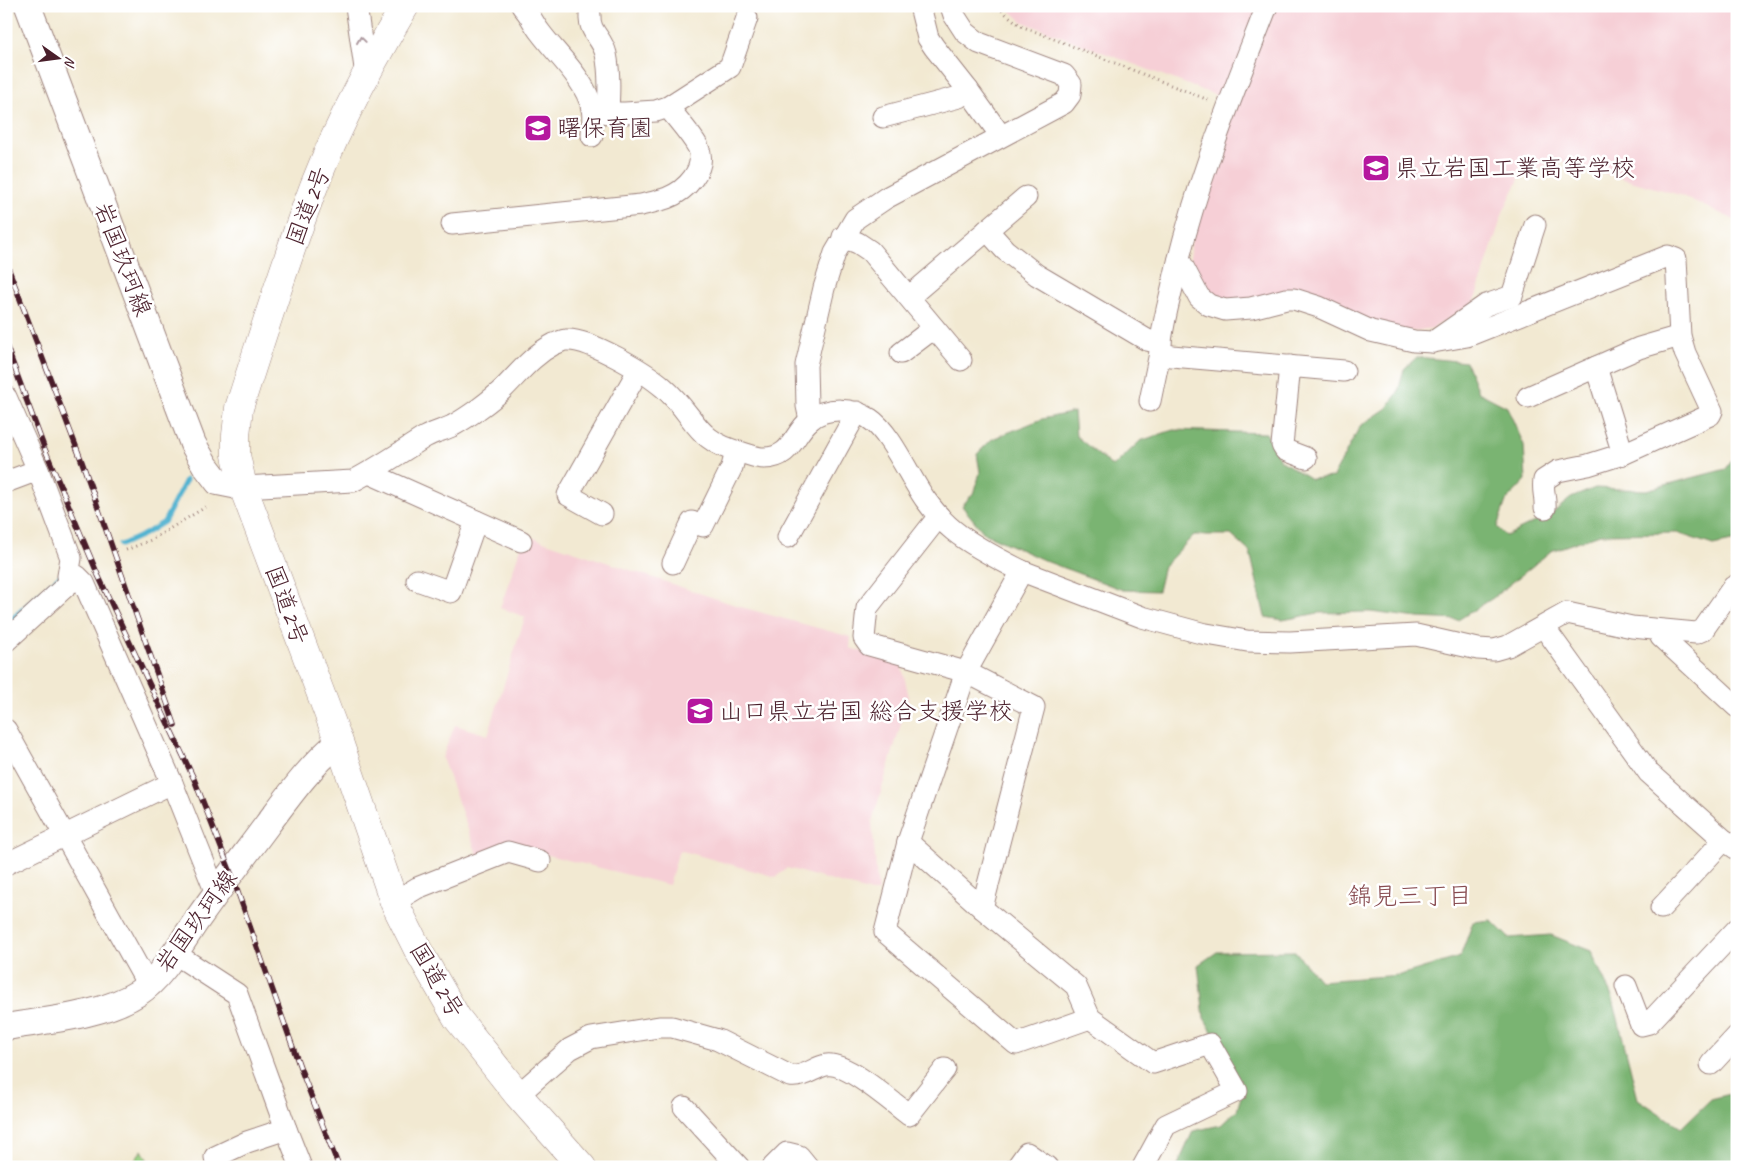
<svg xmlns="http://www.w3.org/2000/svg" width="1743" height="1173" viewBox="0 0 1743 1173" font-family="Caveat,'Klee One',sans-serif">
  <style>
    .built { fill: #f6cfd6 }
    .green { fill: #99d285; stroke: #727858 }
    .forest { fill: #7ab472; stroke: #626a4e }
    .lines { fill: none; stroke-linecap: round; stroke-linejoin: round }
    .stream { stroke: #53b4d1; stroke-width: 5 }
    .minor-casing { stroke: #9e847e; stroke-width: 23 }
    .major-casing { stroke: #9e847e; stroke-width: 28 }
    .highway-casing { stroke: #9e847e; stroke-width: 29 }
    .path { stroke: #9e847e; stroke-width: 3; stroke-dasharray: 1 4; stroke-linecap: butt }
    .minor { stroke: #fff; stroke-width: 21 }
    .major { stroke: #fff; stroke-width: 26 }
    .highway { stroke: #fff; stroke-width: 28 }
    .rail-casing { stroke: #4a1f2b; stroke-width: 5.5 }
    .rail { stroke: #fff; stroke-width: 4; stroke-dasharray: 11; stroke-linecap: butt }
    .oneway { stroke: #ae9aa0 }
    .labels { text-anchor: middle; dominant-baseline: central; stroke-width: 5; stroke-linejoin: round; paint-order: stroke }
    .poi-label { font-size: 24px; fill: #4a1f2b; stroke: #fff; text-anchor: start }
    .street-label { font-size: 24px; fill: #4a1f2b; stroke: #fff }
    .neighbourhood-label { font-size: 25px; fill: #884c51; stroke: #fff }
  </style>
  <rect width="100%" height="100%" fill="#fff"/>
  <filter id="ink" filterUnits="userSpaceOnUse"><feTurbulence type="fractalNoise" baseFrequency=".02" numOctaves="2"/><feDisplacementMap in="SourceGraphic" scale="10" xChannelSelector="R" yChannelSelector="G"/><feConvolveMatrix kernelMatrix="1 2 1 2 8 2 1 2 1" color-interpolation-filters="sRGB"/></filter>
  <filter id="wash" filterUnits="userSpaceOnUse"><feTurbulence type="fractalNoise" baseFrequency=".0096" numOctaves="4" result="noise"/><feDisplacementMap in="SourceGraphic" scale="20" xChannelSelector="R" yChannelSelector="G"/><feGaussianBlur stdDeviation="1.12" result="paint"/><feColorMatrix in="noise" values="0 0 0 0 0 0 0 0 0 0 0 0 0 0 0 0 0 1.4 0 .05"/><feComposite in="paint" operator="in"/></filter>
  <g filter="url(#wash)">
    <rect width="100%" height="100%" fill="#f2e9d2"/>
    <!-- built -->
    <g class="built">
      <path d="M1005 6H1737V221L1680 195 1560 161 1521 175 1503 212 1474 303 1433 328 1408 332 1374 327 1303 290 1285 292 1229 303 1211 298 1190 258 1192 233 1236 103 1023 22Z"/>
      <path d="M525 535 741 607 851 637 850 648 901 663 909 697 872 822 878 892H871L787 868 776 877 679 850 669 885 511 846 478 857 442 758 455 725 488 735 525 617 500 608Z"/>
    </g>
    <!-- green -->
    <path class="green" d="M142 1150 151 1167H129Z"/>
    <!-- forest -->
    <g class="forest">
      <path d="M1417 357 1466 362 1478 392 1507 407 1524 445 1526 480 1506 501 1497 527 1506 536 1550 515 1571 498 1595 488 1646 490 1726 469 1737 453V540L1713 545 1677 533 1600 534 1551 551 1493 598 1458 620 1418 618 1370 612 1318 613 1283 620 1265 617 1250 552 1231 535H1194L1164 566 1158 591 1123 590 1048 562 984 533 962 506 975 491 980 472 977 454 992 439 1042 419 1074 412 1076 436 1113 467 1140 441 1173 430 1266 433 1280 460 1311 479 1333 477 1360 426 1387 408 1398 392 1404 369Z"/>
      <path d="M1491 920 1509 938 1551 935 1591 951 1613 999 1638 1099 1681 1128 1711 1099 1730 1094 1737 1097V1167H1177L1193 1131 1221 1125 1237 1110 1243 1090 1232 1065 1204 1018 1198 965 1217 952 1295 951 1320 981 1400 975 1460 957 1473 922Z"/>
    </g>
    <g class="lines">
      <!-- stream -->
      <g class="stream">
        <path d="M121 545 145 534 164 522 186 480"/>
        <path d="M6 624 64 572"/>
      </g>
    </g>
  </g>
  <g filter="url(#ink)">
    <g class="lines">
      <defs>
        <g id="minor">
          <path d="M356 6 366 75"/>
          <path d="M522 6C530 14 533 23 540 32 557 55 585 79 592 108 594 117 592 127 592 136"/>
          <path d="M920 6 928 38 934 47 968 90 1001 136"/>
          <path d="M1267 6C1232 96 1195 185 1174 279 1169 303 1161 328 1160 353L1172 356 1344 371"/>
          <path d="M590 15C589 33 602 37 606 54 610 73 609 93 608 113"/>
          <path d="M592 109 608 113H625L656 111 668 107 730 67 747 18"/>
          <path d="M883 117 959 97 968 90"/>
          <path d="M452 224 641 205C649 203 659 201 667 198 685 191 708 169 698 147 691 134 677 119 668 107"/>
          <path d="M987 230 1005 250 1037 275 1147 340 1161 343"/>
          <path d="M843 237 858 243 870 251 961 360"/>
          <path d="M1179 259 1199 297 1209 305 1225 310 1251 308 1286 299H1294L1319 307 1371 331 1414 341 1433 342 1486 305 1512 296 1535 225"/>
          <path d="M909 297 1026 197"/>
          <path d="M1433 342 1467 336 1668 256 1676 259 1680 336 1685 353 1712 411 1710 415 1623 454 1588 465 1558 471 1544 480C1542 490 1546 498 1545 508"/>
          <path d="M901 353 934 328"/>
          <path d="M1290 366 1282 445 1285 450 1306 458"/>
          <path d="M1596 367 1639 348 1680 336"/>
          <path d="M6 397 38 470 71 558 68 576 71 582"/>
          <path d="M1528 397 1596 367 1623 454"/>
          <path d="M1150 401 1160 353"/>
          <path d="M810 420 807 406 806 365 824 288 835 253 855 219 886 198 1064 103 1070 95 1071 84 1064 75 979 43 965 32 954 15 951 6"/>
          <path d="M369 473 521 541"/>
          <path d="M6 482 38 470"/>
          <path d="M243 487 353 481C378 468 401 452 425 437 434 432 444 430 452 426 467 418 492 400 504 388 520 372 533 355 554 344 558 343 562 340 566 340 589 338 647 373 664 388 696 416 695 442 743 453 750 455 757 458 764 458 792 458 793 434 810 420 827 406 853 408 870 419 890 432 910 478 925 499 933 510 943 522 953 530 971 545 1002 561 1022 571L1142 617 1201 633 1247 641 1290 642 1416 635 1478 649 1494 650 1508 646 1567 613 1632 627 1696 633 1703 630 1733 587 1737 585"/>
          <path d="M602 514 568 495 638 371"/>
          <path d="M939 516 867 608 864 638 869 645 966 672 1034 707 982 908"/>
          <path d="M788 537 857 412"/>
          <path d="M673 563 692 522 703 526 732 467 736 452"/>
          <path d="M1022 571 966 672 908 842 885 932 1016 1044 1090 1018"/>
          <path d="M417 580 451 592 476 521"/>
          <path d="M1544 627 1649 773 1724 840 1737 849"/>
          <path d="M1661 631V637L1737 707"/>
          <path d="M6 641 77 576 84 583 172 783 216 893"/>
          <path d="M6 730 148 985"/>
          <path d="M908 842 982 908 1076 986 1090 1018 1153 1063 1210 1044 1237 1091 1166 1125 1143 1167"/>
          <path d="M6 864 172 783"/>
          <path d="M394 902 417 888 508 852 540 861"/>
          <path d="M1661 908 1724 840"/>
          <path d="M174 953 237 994 286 1129"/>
          <path d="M1626 986 1641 1025 1649 1023 1737 929"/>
          <path d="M1711 1064 1737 1036"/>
          <path d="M518 1095 570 1049 591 1038 659 1027H672L718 1040 790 1076C804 1078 813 1068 826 1065 846 1061 893 1103 909 1115L945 1069"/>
          <path d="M684 1107 739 1167"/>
          <path d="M217 1167 215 1157 247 1142 286 1129 301 1167"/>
          <path d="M773 1167 787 1153 799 1156 808 1167"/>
          <path d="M1017 1167 1027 1153 1047 1167"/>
        </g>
        <g id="major">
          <path d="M28 6 193 444 205 465 218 482 243 487"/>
          <path d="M6 1027C48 1020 102 1016 138 993 163 977 182 941 199 917 221 886 244 856 267 825 289 796 310 766 339 742"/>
        </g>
        <path id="highway" d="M405 6C366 71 330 140 305 210 281 276 260 342 239 408L236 435V455L243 487 339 742 394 902 418 950 457 1018 518 1095 582 1167"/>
      </defs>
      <!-- minor casing -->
      <use href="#minor" class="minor-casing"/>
      <!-- major casing -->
      <use href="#major" class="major-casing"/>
      <!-- highway casing -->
      <use href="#highway" class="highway-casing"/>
      <!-- path -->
      <g class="path">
        <path d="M1000 6 1001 10 1021 26 1211 101"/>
        <path d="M126 550 151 540 209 505"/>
      </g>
      <!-- minor -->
      <use href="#minor" class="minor"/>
      <!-- major -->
      <use href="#major" class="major"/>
      <!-- highway -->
      <use href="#highway" class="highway"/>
      <defs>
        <g id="rail">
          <path d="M6 262 82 462 175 725"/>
          <path d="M6 345 44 447 98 575 194 779 231 873 301 1070 339 1167"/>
        </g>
      </defs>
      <!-- rail casing -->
      <use href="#rail" class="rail-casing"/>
      <!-- rail -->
      <use href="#rail" class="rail"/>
    </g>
    <!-- one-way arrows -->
    <defs><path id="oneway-chevron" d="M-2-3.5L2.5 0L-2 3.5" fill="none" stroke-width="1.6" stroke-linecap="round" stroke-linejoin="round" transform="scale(1.25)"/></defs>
    <use class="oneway" href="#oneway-chevron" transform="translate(361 40) rotate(-98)"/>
  </g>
  <!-- icons -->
  <defs>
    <symbol id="school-square" viewBox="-11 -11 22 22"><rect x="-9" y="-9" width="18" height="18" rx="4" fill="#b5179e" stroke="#fff"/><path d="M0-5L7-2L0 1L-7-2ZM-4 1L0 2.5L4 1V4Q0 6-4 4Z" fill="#fff"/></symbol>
  </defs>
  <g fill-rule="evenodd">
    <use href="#school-square" x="522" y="112" width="32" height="32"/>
    <use href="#school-square" x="1360" y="152" width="32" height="32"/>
    <use href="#school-square" x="684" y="695" width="32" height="32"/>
  </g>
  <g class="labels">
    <!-- poi labels -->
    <g class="poi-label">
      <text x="557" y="128">曙保育園</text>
      <text x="1395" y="168">県立岩国工業高等学校</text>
      <text x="719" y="711">山口県立岩国 総合支援学校</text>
    </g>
    <!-- street labels -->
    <g class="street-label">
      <text transform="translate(308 206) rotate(-69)">国道2号</text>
      <text transform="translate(123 259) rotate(69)">岩国玖珂線</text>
      <text transform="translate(287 605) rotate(70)">国道2号</text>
      <text transform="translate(196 921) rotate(-54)">岩国玖珂線</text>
      <text transform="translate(437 980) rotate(60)">国道2号</text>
    </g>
    <!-- neighbourhood labels -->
    <g class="neighbourhood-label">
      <text x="1410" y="896">錦見三丁目</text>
    </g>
  </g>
  <!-- margin -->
  <rect width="1743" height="1173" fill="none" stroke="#fff" stroke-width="25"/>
  <!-- north arrow -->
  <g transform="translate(58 58) rotate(104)" stroke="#ffffff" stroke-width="4" paint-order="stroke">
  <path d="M0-4L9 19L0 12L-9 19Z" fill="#4a1f2b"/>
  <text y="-8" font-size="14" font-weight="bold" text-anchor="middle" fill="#4a1f2b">N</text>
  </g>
</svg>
